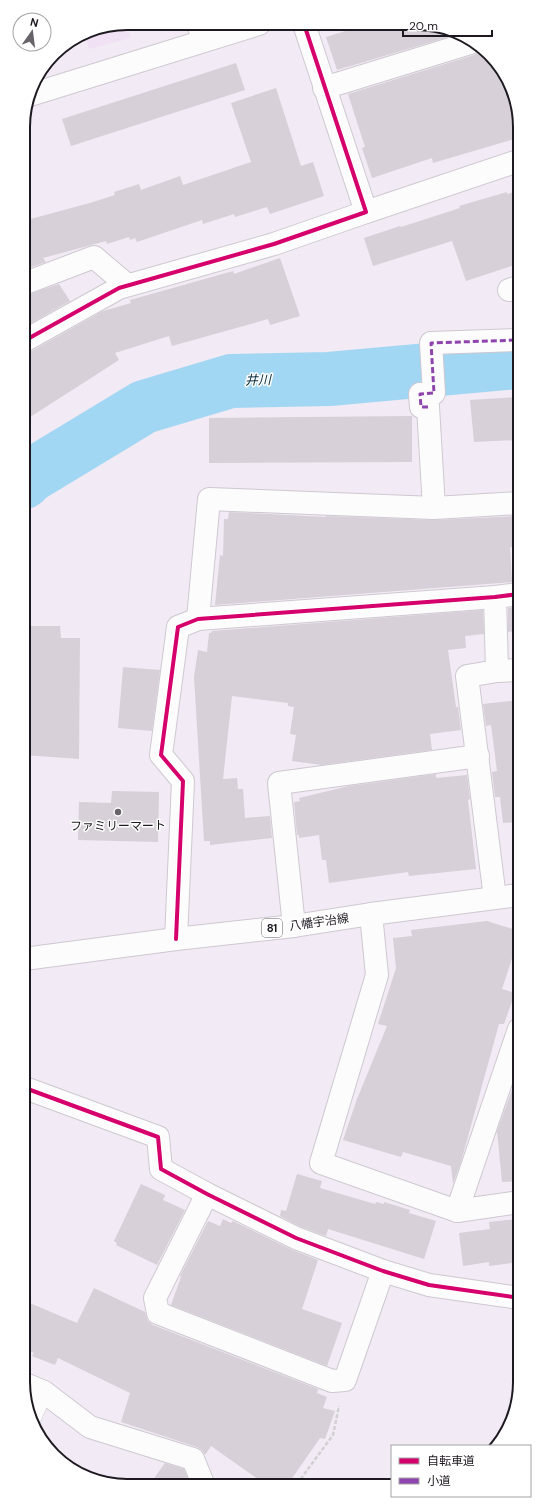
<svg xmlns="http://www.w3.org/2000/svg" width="543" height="1509" viewBox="0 0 543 1509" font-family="'DM Sans','Noto Sans JP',sans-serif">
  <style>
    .built { fill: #f0e1f5 }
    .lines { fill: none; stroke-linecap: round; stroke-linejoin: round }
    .river { stroke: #a2d7f3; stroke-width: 54 }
    .building { fill: #d7d0d8 }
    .service-casing { stroke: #cec8d0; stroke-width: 18 }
    .pedestrian-casing { stroke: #cec8d0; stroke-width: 24 }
    .minor-casing { stroke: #cec8d0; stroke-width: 24 }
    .tertiary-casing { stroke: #cec8d0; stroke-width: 24 }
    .primary-casing { stroke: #cec8d0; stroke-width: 24 }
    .path { stroke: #d3d0d3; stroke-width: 2.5; stroke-dasharray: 4 2; stroke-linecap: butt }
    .service { stroke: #fdfcfd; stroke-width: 17 }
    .pedestrian { stroke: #fdfcfd; stroke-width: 22 }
    .minor { stroke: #fdfcfd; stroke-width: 22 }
    .tertiary { stroke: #fdfcfd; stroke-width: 22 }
    .primary { stroke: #fdfcfd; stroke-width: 22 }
    .quiet { stroke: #8e44ad; stroke-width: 3; stroke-dasharray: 6 3; stroke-linecap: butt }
    .cycleway-casing { stroke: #fff; stroke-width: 6 }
    .cycleway { stroke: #d6006c; stroke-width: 4 }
    .poi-dot { fill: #68626a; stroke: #fff; stroke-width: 1.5 }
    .labels { text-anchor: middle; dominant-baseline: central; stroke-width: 3; stroke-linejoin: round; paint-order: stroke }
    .shield { fill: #fff; stroke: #625e63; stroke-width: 1 }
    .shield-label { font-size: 11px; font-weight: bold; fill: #1e1920 }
    .poi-label { font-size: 12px; fill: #1e1920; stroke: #fff }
    .street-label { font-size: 12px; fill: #1e1920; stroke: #fff }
    .water-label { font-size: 13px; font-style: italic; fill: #082d3d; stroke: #fff }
    .rim { fill: none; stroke: #1e1920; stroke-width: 2 }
  </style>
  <rect width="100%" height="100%" fill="#f2eaf4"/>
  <!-- built -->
  <path class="built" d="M127 23 131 38 89 49 84 33 87 31Z"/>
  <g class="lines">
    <!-- river -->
    <path class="river" d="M24 482 30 476 144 407 231 381 329 379 518 362"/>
  </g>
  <!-- building -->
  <g class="building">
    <path d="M365 25H437L455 35 337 70 326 37Z"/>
    <path d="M481 49 490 54 518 106V138L433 163 432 158 372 178 362 148 365 147 348 94 474 55 479 52Z"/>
    <path d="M236 63 245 90 71 146 62 119Z"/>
    <path d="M276 88 301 166 313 162 324 196 270 214 267 207 235 217 234 214 203 224 202 220 137 242 135 238 130 240 129 237 107 244 106 241 43 258 46 262 23 270V221L90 203 115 195 114 192 139 184 141 190 180 176 183 185 251 162 231 103Z"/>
    <path d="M518 191V264L466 281 452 241 373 266 364 238 400 226 401 227 460 208 459 206 507 192V194Z"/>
    <path d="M280 258 300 316 270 325 268 319 172 346 169 336 115 353 119 360 24 421V353L30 352 103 311 131 303 130 300 233 271 234 274Z"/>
    <path d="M59 284 70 301 24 327 23 296Z"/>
    <path d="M518 397V440L474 442 470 400Z"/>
    <path d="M412 416V462L209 463V418Z"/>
    <path d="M229 512 326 517V516L434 520 519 516V544L515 545V547H510L512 582 215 605 220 555 223 556 224 519H228Z"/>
    <path d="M514 607 515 631 508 632V608Z"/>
    <path d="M483 610 484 634 465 636 466 648 448 650 456 707H458L461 730 430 734 432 750 322 765 292 761 296 735 290 734 294 707 288 706V703L232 696 223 779 237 778 238 789H243L245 818 270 816 272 838 210 845V841H204L194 677 198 650 207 652 209 633H211L212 631Z"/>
    <path d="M24 626H60L61 638H80L79 759 24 755Z"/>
    <path d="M123 667 160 670 152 731 118 728Z"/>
    <path d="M519 700V822L503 823 500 797H495L492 772 497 771 491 725 486 726 483 704Z"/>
    <path d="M436 774V778L467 775 470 799 468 800 476 869 409 876 408 872 329 883 326 860H322L319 835 299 838V835H297L294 802 300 801 299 798 349 786Z"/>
    <path d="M112 791 159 792 158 842 78 840 79 802 111 803Z"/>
    <path d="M487 921 519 931V937L502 989 515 993 504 1024H499L461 1162 453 1184 451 1166 403 1152 401 1157 343 1140 357 1099 387 1026 378 1024 396 968 393 938 412 936 411 930Z"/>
    <path d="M519 1086V1181L502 1182 497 1131 513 1087Z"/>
    <path d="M297 1174 322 1181 320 1188 375 1204 376 1202 384 1204V1202L410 1210 409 1213 436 1221 424 1259 328 1229 326 1236 301 1227 280 1216 281 1210 286 1211Z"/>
    <path d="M141 1184 165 1195 163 1200 185 1210 157 1265 116 1245 117 1243 114 1241Z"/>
    <path d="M223 1219 231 1223 233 1221 290 1249 318 1260 302 1309 342 1323 327 1366 171 1305 181 1277 180 1276 208 1221 220 1226Z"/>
    <path d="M517 1219 520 1241V1262L489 1266V1262L463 1266 459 1233 490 1229 489 1222Z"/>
    <path d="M94 1288 145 1312 148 1321 153 1325 318 1389 317 1393 327 1397 323 1408 335 1411 325 1439 320 1438 288 1484H265L211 1446 205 1455 202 1450 197 1447 121 1422 130 1393 58 1358 55 1365 32 1356 34 1353 25 1349V1301L77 1323Z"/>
    <path d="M165 1463 184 1469 188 1479 184 1484H150Z"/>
  </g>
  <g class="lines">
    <defs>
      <path id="service" d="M33 1417 44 1392"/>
      <path id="pedestrian" d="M428 407H421L420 394 434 393 431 343 518 340"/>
      <g id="minor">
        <path d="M198 23 203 41"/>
        <path d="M324 88 470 43"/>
        <path d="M366 212 518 161"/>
        <path d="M23 284 94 257 127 285"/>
        <path d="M509 290 518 287"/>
        <path d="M24 341 119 288 274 244 366 212 304 24"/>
        <path d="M428 407 434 508"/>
        <path d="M495 597 497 671 467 676 495 898"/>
        <path d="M198 619 209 499 434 508 519 503"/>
        <path d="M497 671 519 670"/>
        <path d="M371 914 377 975 321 1163 457 1211 520 1202"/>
        <path d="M294 926 279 783 478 756"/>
        <path d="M176 939 183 781 161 755 178 627 198 619 495 597 519 594"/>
        <path d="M25 1088 158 1137 161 1169 207 1194 296 1238 383 1271 429 1285 520 1298"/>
        <path d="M207 1194 155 1298 158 1313 332 1381 345 1380 383 1271"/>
        <path d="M457 1211 519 1029"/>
        <path d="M25 1384 44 1392 90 1427 193 1459 202 1481 200 1484"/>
      </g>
      <path id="tertiary" d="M30 95 259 24"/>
      <path id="primary" d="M24 959 176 939 294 926 371 914 519 895"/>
    </defs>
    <!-- service casing -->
    <use href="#service" class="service-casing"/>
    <!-- pedestrian casing -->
    <use href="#pedestrian" class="pedestrian-casing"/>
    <!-- minor casing -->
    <use href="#minor" class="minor-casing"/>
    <!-- tertiary casing -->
    <use href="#tertiary" class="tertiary-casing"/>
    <!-- primary casing -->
    <use href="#primary" class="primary-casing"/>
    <!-- path -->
    <path class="path" d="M297 1484 333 1435 339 1406"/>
    <!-- service -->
    <use href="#service" class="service"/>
    <!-- pedestrian -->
    <use href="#pedestrian" class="pedestrian"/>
    <!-- minor -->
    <use href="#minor" class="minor"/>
    <!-- tertiary -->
    <use href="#tertiary" class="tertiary"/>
    <!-- primary -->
    <use href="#primary" class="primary"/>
    <!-- quiet -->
    <path class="quiet" d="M428 407H421L420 394 434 393 431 343 518 340"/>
    <defs>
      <g id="cycleway">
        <path d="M24 341 119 288 274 244 366 212 304 24"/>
        <path d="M176 939 183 781 161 755 178 627 198 619 495 597 519 594"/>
        <path d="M25 1088 158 1137 161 1169 207 1194 296 1238 383 1271 429 1285 520 1298"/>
      </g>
    </defs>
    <!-- cycleway casing -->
    <use href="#cycleway" class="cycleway-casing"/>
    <!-- cycleway -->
    <use href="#cycleway" class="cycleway"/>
  </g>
  <!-- markers -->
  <circle class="poi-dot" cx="118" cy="812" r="4"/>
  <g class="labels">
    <!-- shield labels -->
    <rect class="shield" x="262" y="919" width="20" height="18" rx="3"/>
    <g class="shield-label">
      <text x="272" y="928">81</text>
    </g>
    <!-- poi labels -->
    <g class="poi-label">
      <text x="118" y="826">ファミリーマート</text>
    </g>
    <!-- street labels -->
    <g class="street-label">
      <text transform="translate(319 922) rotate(-8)">八幡宇治線</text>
    </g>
    <!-- water labels -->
    <g class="water-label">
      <text transform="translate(258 380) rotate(-1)">井川</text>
    </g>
  </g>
  <!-- crop -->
  <path d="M0 0H543V1509H0ZM127 30H416A97 97 0 0 1 513 127V1382A97 97 0 0 1 416 1479H127A97 97 0 0 1 30 1382V127A97 97 0 0 1 127 30Z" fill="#fff" fill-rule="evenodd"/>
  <path class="rim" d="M127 30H416A97 97 0 0 1 513 127V1382A97 97 0 0 1 416 1479H127A97 97 0 0 1 30 1382V127A97 97 0 0 1 127 30Z"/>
  <!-- legend -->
  <rect x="391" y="1445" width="140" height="52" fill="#ffffff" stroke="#a5a3a6"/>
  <rect x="399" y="1458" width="20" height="6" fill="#d6006c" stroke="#a5a3a6"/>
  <text x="427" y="1465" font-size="12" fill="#1e1920">自転車道</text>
  <rect x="399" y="1478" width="20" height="6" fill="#8e44ad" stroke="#a5a3a6"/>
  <text x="427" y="1485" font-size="12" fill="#1e1920">小道</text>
  <!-- north arrow -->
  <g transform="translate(32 32) rotate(14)"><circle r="19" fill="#ffffff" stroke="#a5a3a6"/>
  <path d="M0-3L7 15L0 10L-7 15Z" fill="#68626a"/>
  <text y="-6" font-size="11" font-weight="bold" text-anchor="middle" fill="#1e1920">N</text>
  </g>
  <!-- scale -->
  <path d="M403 30v6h89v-6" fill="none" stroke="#1e1920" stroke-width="2"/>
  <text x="409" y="30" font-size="12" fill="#1e1920" stroke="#ffffff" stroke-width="3" paint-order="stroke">20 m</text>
</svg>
